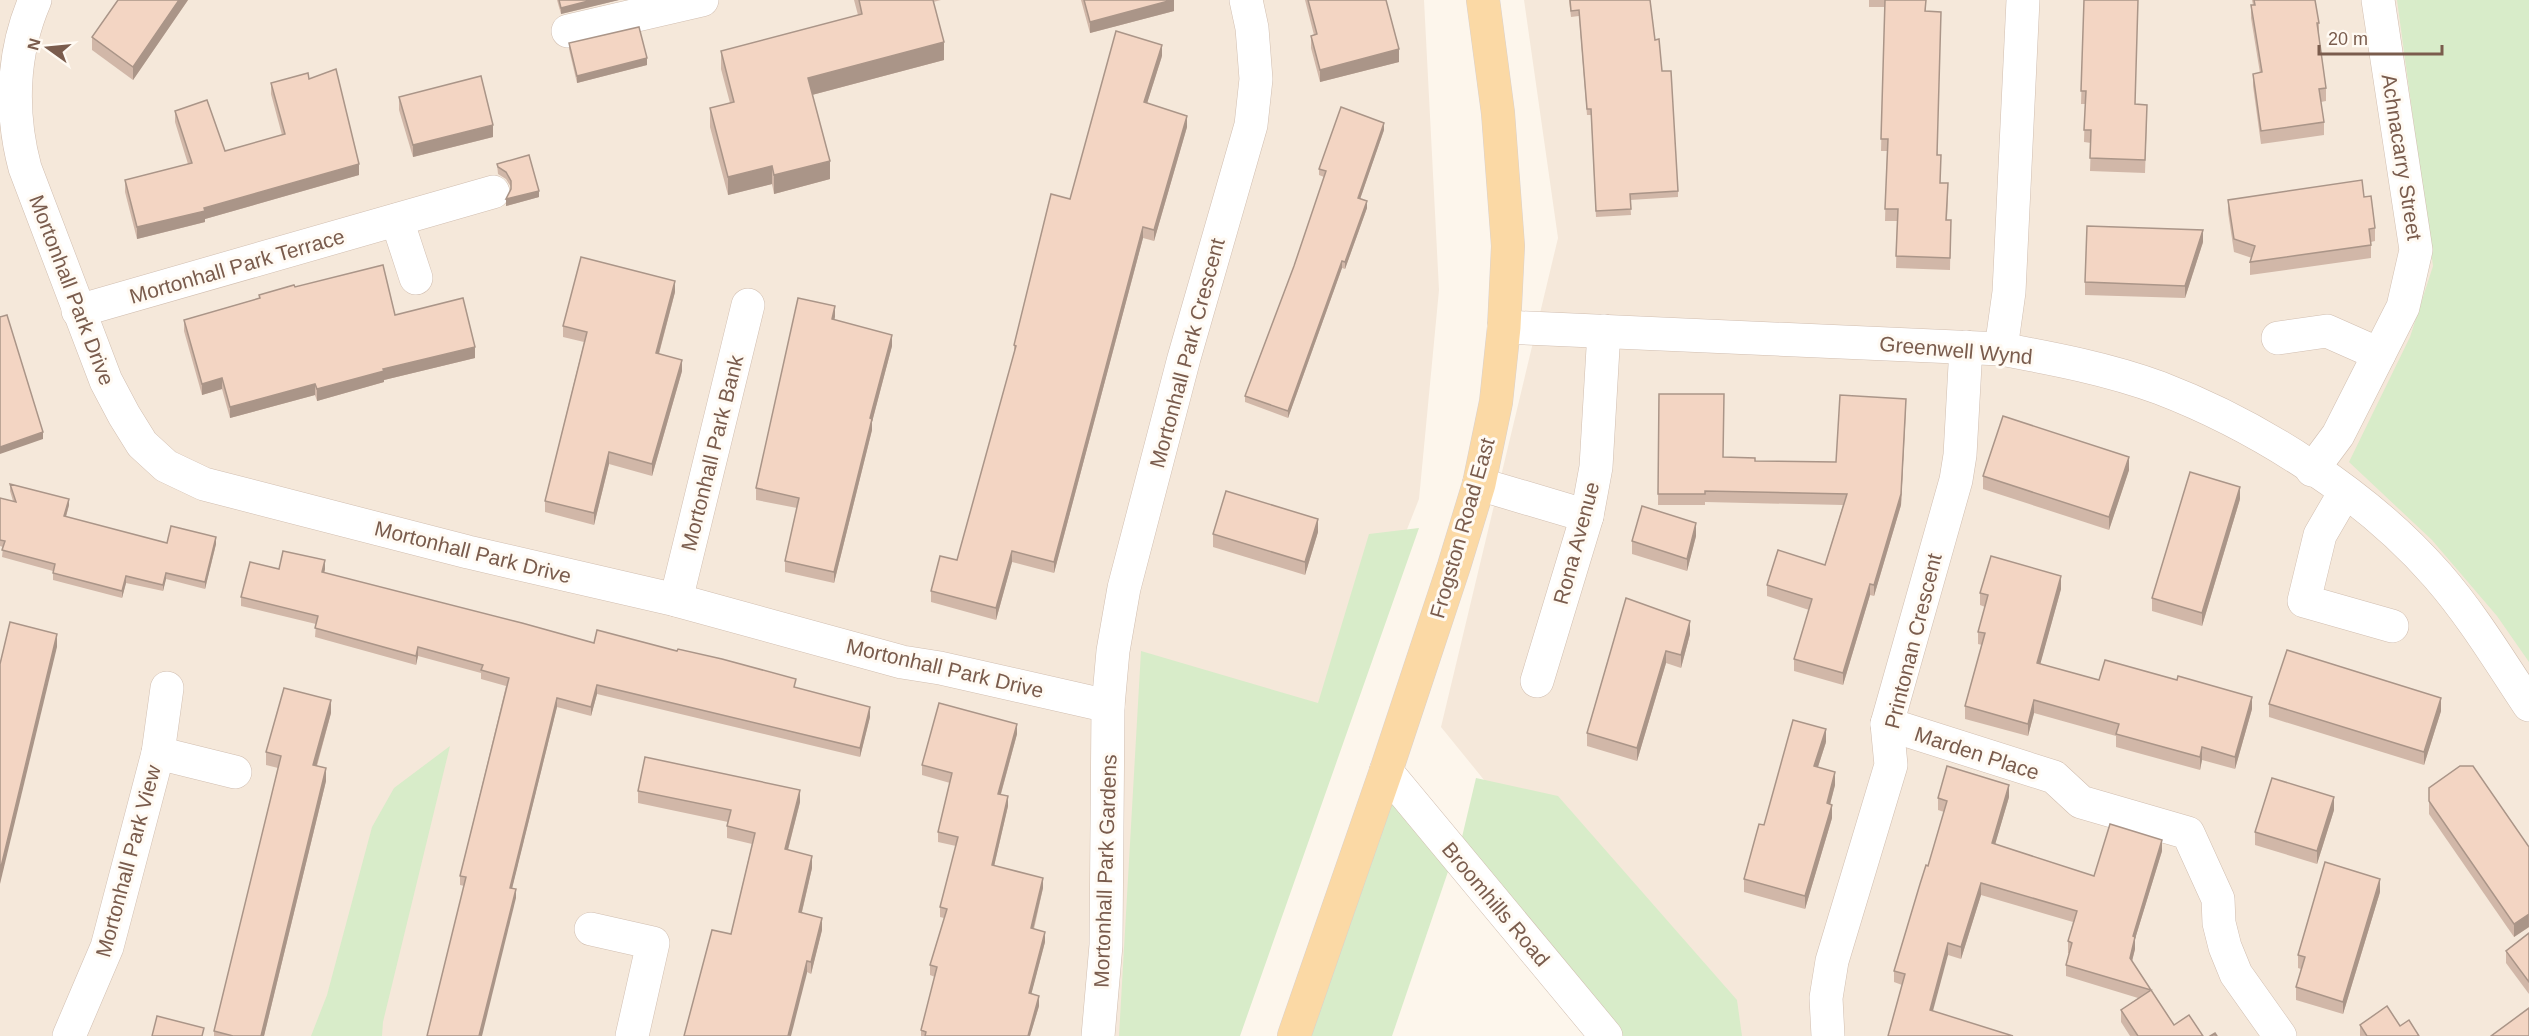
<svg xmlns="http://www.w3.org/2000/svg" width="2529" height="1036" viewBox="0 0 2529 1036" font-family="Arial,sans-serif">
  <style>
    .residential { fill: #f5e8da }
    .green { fill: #d8ecc9 }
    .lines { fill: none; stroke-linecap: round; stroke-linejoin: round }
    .minor-casing { stroke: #d1beb0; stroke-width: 34 }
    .major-casing { stroke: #dad1cd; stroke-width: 34 }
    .minor { stroke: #fff; stroke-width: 33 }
    .major { stroke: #fbd9a5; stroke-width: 33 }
    .wall { fill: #d1b7a8 }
    .shaded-wall { fill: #aa9588 }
    .building { fill: #f3d5c3; stroke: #aa9588; stroke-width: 1.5 }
    .labels { text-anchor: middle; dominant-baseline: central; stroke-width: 6; stroke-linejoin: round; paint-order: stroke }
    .street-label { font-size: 21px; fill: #7a5c4d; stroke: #fffaf3 }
  </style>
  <rect width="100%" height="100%" fill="#fdf6ec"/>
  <!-- residential -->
  <g class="residential">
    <path d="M0 0H1424L1439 290 1419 499 1306 785 1216 1036H0Z"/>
    <path d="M1524 0H2529V1036H1692L1441 727 1558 238Z"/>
  </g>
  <!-- green -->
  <g class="green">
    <path d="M2397 0H2529V662L2497 616 2432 540 2349 462 2410 337 2433 266Z"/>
    <path d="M1419 528 1240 1036H1119L1141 651 1318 703 1369 534Z"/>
    <path d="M450 746 383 1022 382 1036H311L327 995 372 827 394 788Z"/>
    <path d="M1386 771 1454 854 1392 1036H1294Z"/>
    <path d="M1476 778 1558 796 1737 1000 1742 1036H1622L1462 837Z"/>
  </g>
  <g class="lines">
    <defs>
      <g id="minor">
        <path d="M35 0C12 53 10 112 25 168L106 381 124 415 142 444 166 466 204 484 468 552 676 600 902 662 940 668 1108 706"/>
        <path d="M568 31 702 0"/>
        <path d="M397 220 416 278"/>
        <path d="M78 311 493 192"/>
        <path d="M1504 327 2001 349C2055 359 2108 369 2160 388 2259 426 2366 494 2437 575 2472 615 2499 660 2529 705"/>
        <path d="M2278 338 2327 331 2379 354"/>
        <path d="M2001 349 2009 292 2023 0"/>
        <path d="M2312 470 2338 435 2403 307 2416 250 2378 0"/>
        <path d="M1479 484 1587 516"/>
        <path d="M2345 492 2320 535 2304 601 2392 626"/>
        <path d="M676 600 748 305"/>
        <path d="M1537 681 1587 516 1596 467 1604 331"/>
        <path d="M1887 724 2054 777 2081 802 2188 833 2218 899 2219 923 2225 947 2236 974 2280 1036"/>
        <path d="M158 753 235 772"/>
        <path d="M1386 771 1606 1036"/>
        <path d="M591 929 653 943 632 1036"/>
        <path d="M69 1036 107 947 158 753 167 688"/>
        <path d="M1098 1036 1106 945 1108 706 1113 651 1124 588 1184 358 1251 125 1256 79 1252 28 1246 0"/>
        <path d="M1828 1036 1826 998 1832 961 1891 765 1887 724 1956 480 1960 455 1966 347"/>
      </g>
      <path id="major" d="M1294 1036 1386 771 1454 566 1479 484 1496 402 1504 327 1508 246 1498 113 1483 0"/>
    </defs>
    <!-- minor casing -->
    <use href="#minor" class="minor-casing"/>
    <!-- major casing -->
    <use href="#major" class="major-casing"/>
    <!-- minor -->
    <use href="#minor" class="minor"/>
    <!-- major -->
    <use href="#major" class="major"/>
  </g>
  <!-- wall -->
  <g class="wall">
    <path d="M188 0 133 80 92 50V37Z"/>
    <path d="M557 0H619L561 14Z"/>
    <path d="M854 0H941L933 2 944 60 812 95 830 179 774 194 772 184 728 195 710 127V108L730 103 721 69V51L858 15Z"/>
    <path d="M1081 0H1174V11L1090 33Z"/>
    <path d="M1305 0H1386L1399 62 1320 82 1311 48V36L1314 35Z"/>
    <path d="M1569 0H1650L1655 40 1662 71 1678 191V197L1630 200 1631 215 1596 217 1591 115H1587L1579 16 1571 17Z"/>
    <path d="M1869 0H1926V11L1940 183 1948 195 1947 220H1951L1950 270 1896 268 1897 221H1885L1887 151H1881L1885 7H1869Z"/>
    <path d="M2084 0 2135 104 2147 117 2145 173 2090 171 2091 143 2084 142 2085 104H2081Z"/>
    <path d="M2252 0H2315L2319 23V36L2326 88V101L2321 102 2324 122V135L2261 144 2253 86V74L2260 73 2251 18V5H2253Z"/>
    <path d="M569 43 647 65 577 83 569 49Z"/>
    <path d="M1162 56 1147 103 1187 127 1154 241 1143 238 1054 573 1012 562 996 620 931 602V591L957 560 1014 356V345Z"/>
    <path d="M309 79 359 175 205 219V222L137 239 125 192V180L188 164 175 122V111L225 151 282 135 271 94V83Z"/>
    <path d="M399 97 493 137 413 157 399 110Z"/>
    <path d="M1384 130 1360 199 1367 208 1345 269 1342 268 1288 418 1245 402V396L1294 266 1324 177 1319 175V169Z"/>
    <path d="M497 164 539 197 506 206 511 187 506 179 498 174Z"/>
    <path d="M2364 197 2375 228V241L2371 242V258L2250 275V262L2252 258 2234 252 2228 212V200Z"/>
    <path d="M2203 242 2185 298 2085 295V282Z"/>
    <path d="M295 287 395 315 475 358 384 380V382L317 401 315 395 230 418 222 389 202 395 184 331V320L259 298V295Z"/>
    <path d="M675 292 659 354 682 371 652 476 609 464 594 525 545 512V501L584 342 563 337V326Z"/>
    <path d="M835 317 834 320 892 346 872 422V430L834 583 785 572V561L797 508 756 500V488Z"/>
    <path d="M1659 394 1724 457 1755 461 1836 462 1906 410 1901 505 1874 596 1870 595 1843 685 1794 671V659L1809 610 1767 596V585L1825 565 1843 505 1705 502V505H1658Z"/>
    <path d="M2129 470 2109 530 1983 489V476Z"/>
    <path d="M10 484 69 505 66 517 167 543 216 544 205 589 166 579 163 591 126 583 122 598 53 580V571L2 557 3 547 0 546V498L13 501 10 491Z"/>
    <path d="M2240 499 2202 626 2152 611V598Z"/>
    <path d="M1318 532 1305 575 1213 547V534Z"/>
    <path d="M1696 536 1687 571 1632 554V541Z"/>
    <path d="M279 569H325L324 573 594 643 796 688 870 717 860 757 597 694 591 716 557 707 512 888 516 898 460 885V876L506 686 481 679V673L418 656 416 665 315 637 316 624 241 606V597Z"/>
    <path d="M2061 589 2040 664 2099 680 2252 709 2235 769 2202 760 2200 770 2116 747V736L2034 713 2028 736 1965 719V706L1982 645 1978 644V632L1985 607 1980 605V593Z"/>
    <path d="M1626 598 1690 634 1681 668 1666 663 1637 761 1587 746V733Z"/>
    <path d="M2269 704 2441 711 2424 765 2269 717Z"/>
    <path d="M331 713 317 766 326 781 264 1036H214V1031L278 768 266 765V752Z"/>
    <path d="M1017 734 1001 794 1008 806 994 866 1043 888 1034 929 1045 942 1031 994 1039 1006 1030 1036H921V1030L935 977 930 975V965L944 918 940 917V907L956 846 938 842V832L950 783 922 775V765Z"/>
    <path d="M1826 742 1818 767 1835 785 1830 804 1832 818 1805 909 1744 892V879L1764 825Z"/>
    <path d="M2429 788 2529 847V927L2514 937 2429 814Z"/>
    <path d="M638 791 800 802 788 850 812 868 802 912 822 930 811 974 731 934 752 844 727 838V826L728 822 638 803Z"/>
    <path d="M2009 797 1995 844 2094 876 2162 851 2135 939V949L2132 961 2174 1025 2203 1036H2130L2121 1022V1010L2138 998 2066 976V965L2069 953H2068V941L2073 922 1981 895 1961 959 1948 955 1888 1036 1902 985 1894 982V971L1928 866 1944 812 1938 810V798Z"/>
    <path d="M2334 810 2317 864 2255 845V832Z"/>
    <path d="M2380 892 2343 1014 2296 1000V987L2301 969 2298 968V955Z"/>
    <path d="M2529 933V994L2506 963V951Z"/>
    <path d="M2360 1025 2419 1036H2360Z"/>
  </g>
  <!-- shaded-wall -->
  <g class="shaded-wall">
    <path d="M179 0H188L133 80V67Z"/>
    <path d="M592 0H619L561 14V8Z"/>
    <path d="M1172 0H1174V11L1090 33V22Z"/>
    <path d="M944 42V60L808 96V78Z"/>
    <path d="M1162 45V56L1144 113V102Z"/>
    <path d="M1399 49V62L1320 82V70Z"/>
    <path d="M647 58V65L577 83V76Z"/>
    <path d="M1187 116V127L1154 241V230Z"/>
    <path d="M1384 123V130L1358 205V198Z"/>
    <path d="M493 125V137L413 157V145Z"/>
    <path d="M830 161V179L774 194V175Z"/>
    <path d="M359 164V175L205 219V222L137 239V227Z"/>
    <path d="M772 166V184L728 195V177Z"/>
    <path d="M539 191V197L506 206V199Z"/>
    <path d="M1367 201V208L1345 269V262Z"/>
    <path d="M1143 227V238L1054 573V562Z"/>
    <path d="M2203 230V242L2185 298V286Z"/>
    <path d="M1342 261V268L1288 418V411Z"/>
    <path d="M675 281V292L656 364V353Z"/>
    <path d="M835 306V317L832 330V319Z"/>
    <path d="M892 335V346L872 422V430L834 583V572L870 418Z"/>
    <path d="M475 347V358L384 380V382L317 401V389L383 369Z"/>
    <path d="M682 360V371L652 476V464Z"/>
    <path d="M222 378V389L202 395V384Z"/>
    <path d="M315 384V395L230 418V407Z"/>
    <path d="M1906 399 1901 505 1874 596V585Z"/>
    <path d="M43 432V439L0 454V447Z"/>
    <path d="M609 452V464L594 525V513Z"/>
    <path d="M2129 457V470L2109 530V517Z"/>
    <path d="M2240 487V499L2202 626V613Z"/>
    <path d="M69 499V505L64 523V516Z"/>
    <path d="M1318 519V532L1305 575V562Z"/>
    <path d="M1696 523V536L1687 571V559Z"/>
    <path d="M216 537V544L205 589V582Z"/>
    <path d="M1012 551V562L996 620V608Z"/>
    <path d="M325 560V569L322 581V572Z"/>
    <path d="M166 573V579L163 591V585Z"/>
    <path d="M126 576V583L122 598V591Z"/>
    <path d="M2061 576V589L2037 676V663Z"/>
    <path d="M1870 584V595L1843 685V673Z"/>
    <path d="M1690 621V634L1681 668V655Z"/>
    <path d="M57 634V647L0 884V871Z"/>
    <path d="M418 647V656L416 665V656Z"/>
    <path d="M1666 651V663L1637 761V748Z"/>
    <path d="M597 685V694L591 716V707Z"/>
    <path d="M2252 697V709L2235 769V757Z"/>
    <path d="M557 698V707L510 897V888Z"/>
    <path d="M2441 698V711L2424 765V752Z"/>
    <path d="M331 700V713L313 778V765Z"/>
    <path d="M2034 700V713L2028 736V724Z"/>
    <path d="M870 707V717L860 757V748Z"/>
    <path d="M1017 724V734L998 804V794Z"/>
    <path d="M1826 729V742L1814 779V766Z"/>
    <path d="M2202 747V760L2200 770V757Z"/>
    <path d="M326 768V781L264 1036H261Z"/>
    <path d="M1835 772V785L1827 816V803Z"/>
    <path d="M2009 785V797L1992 855V843Z"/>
    <path d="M800 790V802L785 861V849Z"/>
    <path d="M1008 796V806L992 875V865Z"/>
    <path d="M2334 797V810L2317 864V851Z"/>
    <path d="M1832 805V818L1805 909V896Z"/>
    <path d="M2162 840V851L2135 939V949L2130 969V958L2133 936Z"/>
    <path d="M812 856V868L799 924V912Z"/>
    <path d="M1043 878V888L1031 938V928Z"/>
    <path d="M2380 879V892L2343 1014V1002Z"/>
    <path d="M1981 883V895L1961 959V947Z"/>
    <path d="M516 889V898L482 1036H479Z"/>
    <path d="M2529 914V927L2514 937V924Z"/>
    <path d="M822 918V930L811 974V962Z"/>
    <path d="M1045 932V942L1029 1003V993Z"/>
    <path d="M1948 943V955L1930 1022V1010Z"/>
    <path d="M807 961V973L791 1036H788Z"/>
    <path d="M1039 996V1006L1030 1036H1028Z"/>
  </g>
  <!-- building -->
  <g class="building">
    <path d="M118 0H179L133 67 92 37Z"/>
    <path d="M559 0H592L561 8Z"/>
    <path d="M859 0H933L944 42 808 78 830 161 774 175 772 166 728 177 710 108 734 102 721 51 862 14Z"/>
    <path d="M1084 0H1172L1090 22Z"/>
    <path d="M1308 0H1386L1399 49 1320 70 1311 36 1317 34Z"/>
    <path d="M1570 0H1650L1655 40 1659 39 1662 71H1671L1678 191 1630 194 1631 209 1596 211 1591 109H1587L1579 10 1571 11Z"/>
    <path d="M1885 0H1926L1925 11 1941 12 1937 155H1941L1940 183H1948L1946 220H1951L1950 258 1896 256 1898 209H1885L1888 139H1881Z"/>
    <path d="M2084 0H2138L2135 104 2147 105 2145 160 2090 158 2091 130H2084L2086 91H2081Z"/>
    <path d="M2254 0H2315L2319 23H2317L2326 88 2319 89 2324 122 2261 131 2253 74 2262 72 2251 5H2255Z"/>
    <path d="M639 27 647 58 577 76 569 43Z"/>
    <path d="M1116 31 1162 45 1144 102 1187 116 1154 230 1143 227 1054 562 1012 551 996 608 931 591 940 556 957 560 1016 346 1014 345 1051 194 1070 199Z"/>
    <path d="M336 69 359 164 204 208 205 211 137 227 125 180 192 163 175 111 207 100 225 151 285 134 271 83 308 73 309 79Z"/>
    <path d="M481 76 493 125 413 145 399 97Z"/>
    <path d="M1341 107 1384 123 1358 198 1367 201 1345 262 1342 261 1288 411 1245 396 1294 266 1326 171 1319 169Z"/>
    <path d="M529 155 539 191 506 199 511 189V181L506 172 498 167 497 164Z"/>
    <path d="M2362 180 2364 197 2371 196 2375 228 2369 229 2371 245 2250 262 2255 246 2234 239 2228 200Z"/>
    <path d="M2087 226 2203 230 2185 286 2085 282Z"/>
    <path d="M581 257 675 281 656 353 682 360 652 464 609 452 594 513 545 501 587 332 563 326Z"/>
    <path d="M383 265 395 315 463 298 475 347 383 369 384 371 317 389 315 384 230 407 222 378 202 384 184 320 260 298 259 295 294 285 295 287Z"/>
    <path d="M798 298 835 306 832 319 892 335 870 418 872 419 834 572 785 561 799 498 756 488Z"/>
    <path d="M7 315 43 432 0 447V316V317Z"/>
    <path d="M1659 394H1724L1723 457 1755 458V461L1836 462 1840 395 1906 399 1901 494 1874 585 1870 584 1843 673 1794 659 1812 599 1767 585 1778 550 1825 565 1847 494 1705 491V494H1658Z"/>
    <path d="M2003 416 2129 457 2109 517 1983 476Z"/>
    <path d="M2190 472 2240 487 2202 613 2152 598Z"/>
    <path d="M10 484 69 499 64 516 167 543 171 526 216 537 205 582 166 573 163 585 126 576 122 591 53 573 55 564 2 550 5 541 0 540V498L16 502Z"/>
    <path d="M1226 491 1318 519 1305 562 1213 534Z"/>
    <path d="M1642 506 1696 523 1687 559 1632 541Z"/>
    <path d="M283 551 325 560 322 572 522 623 594 643 597 630 677 651 678 649 722 659 796 679 794 687 870 707 860 748 597 685 591 707 557 698 510 888 516 889 479 1036H427L466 877 460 876 509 678 481 670 483 665 418 647 416 656 315 628 318 616 241 597 250 562 279 569Z"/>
    <path d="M1991 556 2061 576 2037 663 2099 680 2105 660 2177 680 2178 676 2252 697 2235 757 2202 747 2200 757 2116 734 2119 724 2034 700 2028 724 1965 706 1985 633 1978 632 1988 595 1980 593Z"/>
    <path d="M1626 598 1690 621 1681 655 1666 651 1637 748 1587 733Z"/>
    <path d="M10 622 57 634 0 871V664Z"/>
    <path d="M2287 650 2441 698 2424 752 2269 704Z"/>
    <path d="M284 688 331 700 313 765 326 768 261 1036H233L214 1031 281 756 266 752Z"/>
    <path d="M939 703 1017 724 998 794 1008 796 992 865 1043 878 1031 928 1045 932 1029 993 1039 996 1028 1036H925L926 1032 921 1030 937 967 930 965 947 909 940 907 958 837 938 832 952 773 922 765Z"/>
    <path d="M1793 720 1826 729 1814 766 1835 772 1827 803 1832 805 1805 896 1744 879 1759 824 1764 825Z"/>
    <path d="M645 757 800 790 785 849 812 856 799 912 822 918 811 962 807 961 788 1036H684L712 930 731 934 755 833 727 826 731 810 638 791Z"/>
    <path d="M1947 766 2009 785 1992 843 2094 876 2110 824 2162 840 2133 936 2135 937 2130 958 2174 1025 2189 1015 2203 1036H2138L2121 1010 2151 990 2066 965 2072 943 2068 941 2077 911 1981 883 1961 947 1948 943 1930 1010 2013 1036H1888L1905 974 1894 971 1920 884 1926 865 1928 866 1947 801 1938 798Z"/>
    <path d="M2460 766H2473L2529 847V914L2514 924 2429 801V788Z"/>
    <path d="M2272 778 2334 797 2317 851 2255 832Z"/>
    <path d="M2325 862 2380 879 2343 1002 2296 987 2305 957 2298 955Z"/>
    <path d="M2529 933V982L2506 951Z"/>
    <path d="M2387 1006 2400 1026 2409 1020 2419 1036H2367L2360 1025Z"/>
    <path d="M2529 1008V1036H2491Z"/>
    <path d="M157 1016 204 1028 202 1036H152Z"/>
    <path d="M2215 1033 2217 1036H2210Z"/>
  </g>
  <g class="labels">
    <!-- street labels -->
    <g class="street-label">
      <text transform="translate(2402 157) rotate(81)">Achnacarry Street</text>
      <text transform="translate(237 266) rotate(-16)">Mortonhall Park Terrace</text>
      <text transform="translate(72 290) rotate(69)">Mortonhall Park Drive</text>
      <text transform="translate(1956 350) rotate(5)">Greenwell Wynd</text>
      <text transform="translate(1187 353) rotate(-75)">Mortonhall Park Crescent</text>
      <text transform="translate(712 453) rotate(-76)">Mortonhall Park Bank</text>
      <text transform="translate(1462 528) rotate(-74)">Frogston Road East</text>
      <text transform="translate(1576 543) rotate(-75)">Rona Avenue</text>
      <text transform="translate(473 552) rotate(14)">Mortonhall Park Drive</text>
      <text transform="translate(1913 641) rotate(-76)">Printonan Crescent</text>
      <text transform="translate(945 668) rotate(13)">Mortonhall Park Drive</text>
      <text transform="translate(1977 753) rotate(18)">Marden Place</text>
      <text transform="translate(128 861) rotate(-75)">Mortonhall Park View</text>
      <text transform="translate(1105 871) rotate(-88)">Mortonhall Park Gardens</text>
      <text transform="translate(1496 904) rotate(50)">Broomhills Road</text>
    </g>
  </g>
  <!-- north arrow -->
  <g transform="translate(48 48) rotate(285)" stroke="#fffaf3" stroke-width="4.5" paint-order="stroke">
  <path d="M0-4.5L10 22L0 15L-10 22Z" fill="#7a5c4d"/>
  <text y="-9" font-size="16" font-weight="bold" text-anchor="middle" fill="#7a5c4d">N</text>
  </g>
  <!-- scale -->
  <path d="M2319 45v9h123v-9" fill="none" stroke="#7a5c4d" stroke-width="3"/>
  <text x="2328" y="45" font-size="18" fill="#7a5c4d" stroke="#fffaf3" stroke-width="4.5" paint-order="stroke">20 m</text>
</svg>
